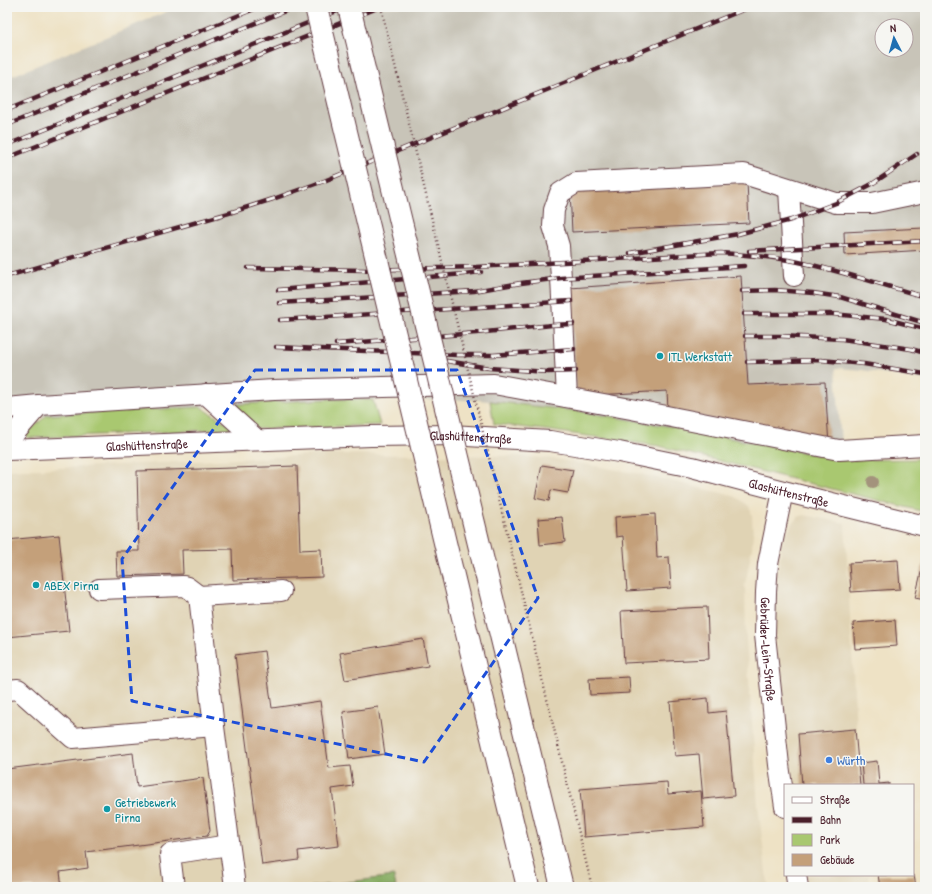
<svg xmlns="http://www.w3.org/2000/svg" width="932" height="894" viewBox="0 0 932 894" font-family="'Patrick Hand',sans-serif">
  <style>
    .built { fill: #e0d3b4 }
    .industrial { fill: #c8c4b8; fill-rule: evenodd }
    .green { fill: #a9c870; stroke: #7a744e }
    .forest { fill: #86ac62; stroke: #686646 }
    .building { fill: #c4a07a }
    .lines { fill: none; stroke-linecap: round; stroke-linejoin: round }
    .minor-casing { stroke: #633c42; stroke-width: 22 }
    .highway-casing { stroke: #633c42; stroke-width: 24 }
    .minor { stroke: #fff; stroke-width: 20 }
    .highway { stroke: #fff; stroke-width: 22 }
    .rail-casing { stroke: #4a1f2b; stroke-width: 4.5 }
    .rail { stroke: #f6f6f2; stroke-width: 3; stroke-dasharray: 9; stroke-linecap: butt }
    .highway-bridge-casing { stroke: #633c42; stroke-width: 24; stroke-linecap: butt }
    .path-bridge { stroke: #633c42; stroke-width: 2.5; stroke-dasharray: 1 3; stroke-linecap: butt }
    .highway-bridge { stroke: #fff; stroke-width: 22 }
    .tree { fill: #a3937c }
    .marked { fill: none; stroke: #1d4ed8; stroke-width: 3; stroke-dasharray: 8 5; stroke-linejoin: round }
    .culture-dot { fill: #0f9aa8; stroke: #f6f6f2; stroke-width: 1.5 }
    .shop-dot { fill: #3f7fe0; stroke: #f6f6f2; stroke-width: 1.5 }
    .labels { text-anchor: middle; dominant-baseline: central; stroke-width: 3; stroke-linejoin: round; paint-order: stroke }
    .culture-label { font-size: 13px; fill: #0d838f; stroke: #f6f6f2; text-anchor: start }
    .street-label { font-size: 13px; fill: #4a1f2b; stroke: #f6f6f2 }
    .shop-label { font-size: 13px; fill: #366cbe; stroke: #f6f6f2; text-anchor: start }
  </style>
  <rect width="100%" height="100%" fill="#f6f6f2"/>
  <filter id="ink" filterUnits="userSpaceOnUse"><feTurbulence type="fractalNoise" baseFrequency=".025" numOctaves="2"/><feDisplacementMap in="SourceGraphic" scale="8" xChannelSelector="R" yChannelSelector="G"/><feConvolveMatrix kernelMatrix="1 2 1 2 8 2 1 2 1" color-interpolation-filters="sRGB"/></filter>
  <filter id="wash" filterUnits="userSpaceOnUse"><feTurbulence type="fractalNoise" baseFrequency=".012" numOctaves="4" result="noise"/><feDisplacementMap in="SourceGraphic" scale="16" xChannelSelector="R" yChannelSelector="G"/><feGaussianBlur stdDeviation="0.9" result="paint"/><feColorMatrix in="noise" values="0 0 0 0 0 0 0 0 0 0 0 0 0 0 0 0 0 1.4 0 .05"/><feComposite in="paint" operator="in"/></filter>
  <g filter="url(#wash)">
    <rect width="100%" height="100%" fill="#eee2c5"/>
    <!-- built -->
    <g class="built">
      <path d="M335 454 518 456 555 459 641 474 734 496 741 500 749 506 752 515 753 534 752 548 745 585 746 639 758 805 766 872 769 887H7V470L41 469Z"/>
      <path d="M804 515 845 523 856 727 861 785H793L775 635 776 587 781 548 785 537 792 523 798 517Z"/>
      <path d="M805 875H869L870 887H808Z"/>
    </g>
    <!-- industrial -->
    <path class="industrial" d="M178 7H925V380L862 370 836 368 842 460 667 426 577 411 479 400 330 399 7 418V78ZM882 26H906V50H882Z"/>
    <!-- green -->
    <g class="green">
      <path d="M330 399 373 400 380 425 256 429 228 405Z"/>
      <path d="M490 401 577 411 667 426 842 460 925 459V512L659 446 545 430 494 424Z"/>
      <path d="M201 407 232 427V429L28 438 26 434 47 415Z"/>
    </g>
    <!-- forest -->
    <path class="forest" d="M394 876 396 887H311Z"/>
    <g id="blocks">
      <!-- building -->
      <g class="building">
        <path d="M747 182 749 223 572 232 570 191Z"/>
        <path d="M924 228 925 250 845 255 844 232Z"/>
        <path d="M741 276 748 385 825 382 829 446 668 409 667 391 577 396 570 288Z"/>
        <path d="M542 465 573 470 568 493 551 490 549 501 535 498Z"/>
        <path d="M297 466 300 550 321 549 322 577 233 580 232 549 182 550 183 574 117 576 116 551H139L137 471Z"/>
        <path d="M655 514 657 558 669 557 671 588 627 591 623 536 616 537 615 517Z"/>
        <path d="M562 517 565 542 540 545 538 519Z"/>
        <path d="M59 535 69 631 7 637V540Z"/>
        <path d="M898 560 900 589 851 592 849 563Z"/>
        <path d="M924 560H925V600L915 598Z"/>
        <path d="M707 607 709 659 624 663 621 611Z"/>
        <path d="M895 620 897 646 855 649 853 623Z"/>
        <path d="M423 639 428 666 345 680 340 653Z"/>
        <path d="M264 651 272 708 320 701 329 768 350 766 353 786 332 789 339 846 298 851 299 860 262 865 235 655Z"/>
        <path d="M629 677 630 693 590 695 589 679Z"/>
        <path d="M708 698 709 713 726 711 734 796 703 799 699 754 675 756 670 702Z"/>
        <path d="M378 707 385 754 349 759 343 712Z"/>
        <path d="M855 729 860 785H802L798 734Z"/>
        <path d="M133 753 137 787 203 778 210 831 207 836 86 852 88 868 60 872 62 887H7V769Z"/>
        <path d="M877 761 879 784 889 783V785H863L861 763Z"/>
        <path d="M667 782 668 794 701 791 704 827 584 837 580 789Z"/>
        <path d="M878 875H914L916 887H880Z"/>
      </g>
    </g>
  </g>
  <g filter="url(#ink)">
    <use href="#blocks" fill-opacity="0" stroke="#633c42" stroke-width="1"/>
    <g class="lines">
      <defs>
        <g id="minor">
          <path d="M789 189 794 276"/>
          <path d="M206 394 257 440"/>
          <path d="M567 397 561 278 559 246 553 226 554 210 560 193 576 183 744 174 836 203H872L925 192"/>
          <path d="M7 408 39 405"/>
          <path d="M7 442 39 405 274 390 494 384 631 409 839 450 925 445"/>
          <path id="s1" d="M7 450 371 436 451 435 550 441 619 452 692 467 783 491 925 526"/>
          <path id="s2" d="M783 491 768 564 766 592 765 635 779 765 785 807"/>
          <path d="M99 589 183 586 187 587 199 596"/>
          <path d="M7 690 18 689 73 738 214 726"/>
          <path d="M796 875 798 887"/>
          <path d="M174 887 170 854 229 845"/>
          <path d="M235 887 213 719 199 596 281 591"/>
        </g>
        <g id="highway">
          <path d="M523 726 562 887"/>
          <path d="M502 779 528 887"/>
        </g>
      </defs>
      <!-- minor casing -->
      <use href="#minor" class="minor-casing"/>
      <!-- highway casing -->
      <use href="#highway" class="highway-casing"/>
      <!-- minor -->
      <use href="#minor" class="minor"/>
      <!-- highway -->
      <use href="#highway" class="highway"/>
      <defs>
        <g id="rail">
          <path d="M7 110 259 7"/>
          <path d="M7 125 295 7"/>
          <path d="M7 145 347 7"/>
          <path d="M7 158 380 7"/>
          <path d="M749 251 925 241"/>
          <path d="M630 253 738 234 791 220 836 203 872 184 917 154"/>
          <path d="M248 268 366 270 476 267 721 253C745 255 770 256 794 261 839 270 882 285 925 297"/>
          <path d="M7 276 229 213 273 199 324 181 750 7"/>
          <path d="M278 290 464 274 481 272"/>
          <path d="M742 291 775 290 813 293 840 297 925 323"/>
          <path d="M279 303 474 291 521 283 561 278 744 266"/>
          <path d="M744 314H832L886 319 925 329"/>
          <path d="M280 320 571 301"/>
          <path d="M745 336H781L842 339 911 349 925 353"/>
          <path d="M336 344 476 333 552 325 573 324"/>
          <path d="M276 347 457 355H493L574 349"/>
          <path d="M429 358 489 368 548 372 576 371"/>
          <path d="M747 362 821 360 864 364 925 374"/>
        </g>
      </defs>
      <!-- rail casing -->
      <use href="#rail" class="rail-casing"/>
      <!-- rail -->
      <use href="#rail" class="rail"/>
      <defs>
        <g id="highway-bridge">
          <path d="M316 7 502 779"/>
          <path d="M349 7 523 726"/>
        </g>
      </defs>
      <!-- highway-bridge casing -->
      <use href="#highway-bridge" class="highway-bridge-casing"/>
      <!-- path-bridge -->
      <path class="path-bridge" d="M381 7 592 887"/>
      <!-- highway-bridge -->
      <use href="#highway-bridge" class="highway-bridge"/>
    </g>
    <!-- trees -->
    <circle class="tree" cx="873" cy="482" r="6"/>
  </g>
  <!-- marked area -->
  <path class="marked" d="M255 370H457L538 598 424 762 132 701 122 559Z"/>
  <!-- markers -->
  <g class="culture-dot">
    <circle cx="660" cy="356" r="4"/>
    <circle cx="36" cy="585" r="4"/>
    <circle cx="107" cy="809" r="4"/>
  </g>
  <circle class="shop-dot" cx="829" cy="760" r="4"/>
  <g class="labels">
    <!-- culture labels -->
    <g class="culture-label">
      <text x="668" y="356">ITL Werkstatt</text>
      <text x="44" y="585">ABEX Pirna</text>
      <text x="115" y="802">Getriebewerk<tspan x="115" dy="15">Pirna</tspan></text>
    </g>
    <!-- street labels -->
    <g class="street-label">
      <text stroke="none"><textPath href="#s1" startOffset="464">Glashüttenstraße</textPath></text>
      <text stroke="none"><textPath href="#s1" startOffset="140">Glashüttenstraße</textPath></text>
      <text stroke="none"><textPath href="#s1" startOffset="788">Glashüttenstraße</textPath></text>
      <text stroke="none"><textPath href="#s2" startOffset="160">Gebrüder-Lein-Straße</textPath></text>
    </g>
    <!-- shop labels -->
    <g class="shop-label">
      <text x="837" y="760">Würth</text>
    </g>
  </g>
  <!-- margin -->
  <rect width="932" height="894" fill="none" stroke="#f6f6f2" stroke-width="24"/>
  <!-- legend -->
  <rect x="784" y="784" width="130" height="92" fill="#f6f6f2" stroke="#b1a0a2"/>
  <rect x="792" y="797" width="20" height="6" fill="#ffffff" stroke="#b1a0a2"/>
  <text x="820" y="804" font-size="12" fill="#4a1f2b">Straße</text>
  <rect x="792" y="817" width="20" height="6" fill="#4a1f2b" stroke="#b1a0a2"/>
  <text x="820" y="824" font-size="12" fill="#4a1f2b">Bahn</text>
  <rect x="792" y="834" width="20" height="12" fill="#a9c870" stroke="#b1a0a2"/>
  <text x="820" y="844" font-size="12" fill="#4a1f2b">Park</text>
  <rect x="792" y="854" width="20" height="12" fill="#c4a07a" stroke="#b1a0a2"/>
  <text x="820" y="864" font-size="12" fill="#4a1f2b">Gebäude</text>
  <!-- north arrow -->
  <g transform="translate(894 38) rotate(354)"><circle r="19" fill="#f6f6f2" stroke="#b1a0a2"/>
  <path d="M0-3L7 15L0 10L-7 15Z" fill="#1f6fb2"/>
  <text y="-6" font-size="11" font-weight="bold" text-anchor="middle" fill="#4a1f2b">N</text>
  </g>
</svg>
